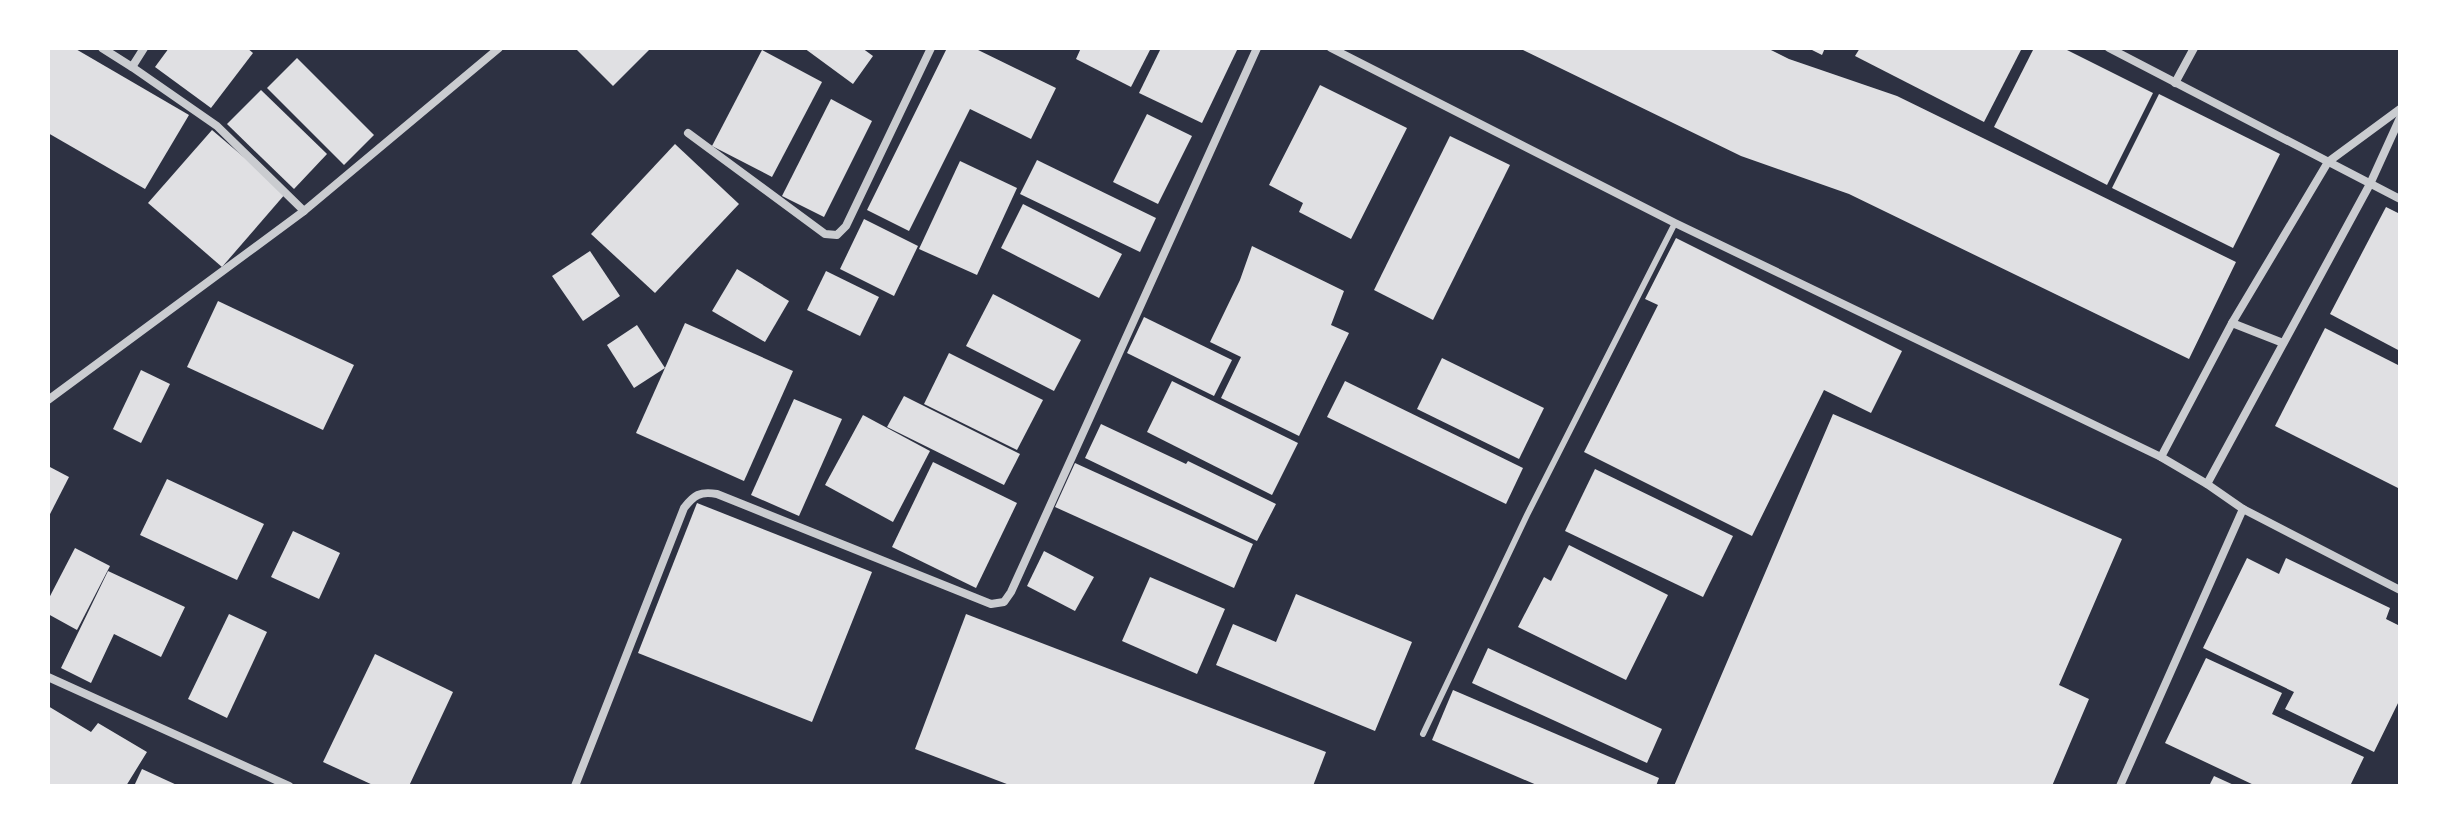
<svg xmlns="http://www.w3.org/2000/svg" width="2448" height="834" viewBox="0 0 2448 834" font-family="'Varela Round',sans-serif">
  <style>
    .building { fill: #e0e0e3 }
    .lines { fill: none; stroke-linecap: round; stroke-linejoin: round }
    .service { stroke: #caccd0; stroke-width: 6 }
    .minor { stroke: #caccd0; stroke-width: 8 }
  </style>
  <rect width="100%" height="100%" fill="#2d3142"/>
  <!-- building -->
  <g class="building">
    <path d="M48 48H74L189 115 145 189 48 133Z"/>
    <path d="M169 48H247L253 53 211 108 155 67Z"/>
    <path d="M575 48H651L613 86Z"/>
    <path d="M804 48H862L873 56 853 84Z"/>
    <path d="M947 48H974L1056 88 1031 139 970 109 909 231 867 210Z"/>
    <path d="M1081 48H1151L1131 87 1076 59Z"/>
    <path d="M1161 48H1238L1202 123 1139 93Z"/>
    <path d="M1519 48H1767L1789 59 1897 96 2236 262 2189 359 1849 194 1741 156Z"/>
    <path d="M1808 48H1825L1822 55Z"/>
    <path d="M1860 48H2022L1984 122 1855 56Z"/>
    <path d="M2034 48H2063L2153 93 2107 185 1994 127Z"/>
    <path d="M762 50 822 82 772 177 712 146Z"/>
    <path d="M297 58 374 135 344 165 267 88Z"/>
    <path d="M1320 85 1407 128 1351 239 1299 212 1303 203 1269 185Z"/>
    <path d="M261 90 327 154 294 189 227 124Z"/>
    <path d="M2159 94 2280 154 2233 248 2112 188Z"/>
    <path d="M831 99 872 121 824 217 782 196Z"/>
    <path d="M1147 114 1192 136 1158 204 1113 182Z"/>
    <path d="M212 130 286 193 222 267 148 203Z"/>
    <path d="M1450 136 1510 165 1433 320 1374 290Z"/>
    <path d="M675 144 739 204 655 293 591 234Z"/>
    <path d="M1037 160 1156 218 1140 252 1020 194Z"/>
    <path d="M960 161 1017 188 977 275 919 249Z"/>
    <path d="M1023 204 1122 254 1099 298 1001 248Z"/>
    <path d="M2386 207 2400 214V351L2330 314Z"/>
    <path d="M864 219 918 246 894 296 840 269Z"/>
    <path d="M1676 238 1902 351 1871 413 1824 390 1752 536 1584 452 1658 305 1645 299Z"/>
    <path d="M1252 246 1344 291 1331 325 1349 333 1299 436 1221 398 1241 357 1210 342 1240 280Z"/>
    <path d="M590 251 620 296 583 321 552 276Z"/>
    <path d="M737 269 789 301 765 342 712 311Z"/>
    <path d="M826 271 879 297 860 336 807 310Z"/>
    <path d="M993 294 1081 340 1054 391 966 346Z"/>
    <path d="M218 301 354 365 323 430 187 367Z"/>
    <path d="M1144 317 1232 360 1214 396 1127 353Z"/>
    <path d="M685 323 793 371 744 481 636 433Z"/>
    <path d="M637 325 665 368 634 388 607 345Z"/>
    <path d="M2325 328 2400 366V489L2275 426Z"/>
    <path d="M949 353 1043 400 1017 450 924 404Z"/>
    <path d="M1442 358 1544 408 1519 459 1417 409Z"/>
    <path d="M141 370 170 384 141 443 113 429Z"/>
    <path d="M1172 381 1298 443 1272 495 1147 432Z"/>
    <path d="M1345 381 1523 468 1506 504 1327 417Z"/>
    <path d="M904 396 1020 454 1004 485 887 427Z"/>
    <path d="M794 399 842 419 799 516 751 495Z"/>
    <path d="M1833 414 2122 539 2059 685 2089 699 2052 786H1674Z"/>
    <path d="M863 415 930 451 893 522 825 485Z"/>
    <path d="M1101 424 1186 464 1188 461 1276 504 1257 541 1085 458Z"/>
    <path d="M933 462 1017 503 976 588 892 547Z"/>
    <path d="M1075 463 1253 544 1234 588 1055 507Z"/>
    <path d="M48 466 69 477 48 518Z"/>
    <path d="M1595 469 1733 536 1703 597 1565 531Z"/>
    <path d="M167 479 264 524 237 580 140 535Z"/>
    <path d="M697 503 872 572 812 722 638 653Z"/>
    <path d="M293 531 340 553 319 599 271 577Z"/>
    <path d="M1569 545 1668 595 1626 680 1518 627 1544 577 1551 581Z"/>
    <path d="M75 548 110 566 77 630 48 614V600Z"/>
    <path d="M1044 551 1094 577 1075 611 1027 586Z"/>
    <path d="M2247 558 2279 574 2286 558 2390 608 2386 619 2400 626V699L2374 752 2285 709 2294 692 2203 648Z"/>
    <path d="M108 571 185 607 161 657 114 634 91 683 61 668Z"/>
    <path d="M1150 577 1225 609 1197 674 1122 641Z"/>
    <path d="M1296 594 1412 642 1375 731 1216 665 1233 624 1276 642Z"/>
    <path d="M229 614 267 632 227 718 188 699Z"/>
    <path d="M966 614 1326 752 1313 786H1012L915 749Z"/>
    <path d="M1488 648 1662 729 1647 763 1472 683Z"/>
    <path d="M375 654 453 692 409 786H375L323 762Z"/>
    <path d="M2206 658 2282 693 2272 714 2364 757 2350 786H2256L2165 743Z"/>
    <path d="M1453 690 1659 778 1656 786H1539L1432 740Z"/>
    <path d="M48 706 91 732 98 723 147 752 126 786H48Z"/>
    <path d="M142 769 179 786H134Z"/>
    <path d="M2214 776 2236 786H2209Z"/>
  </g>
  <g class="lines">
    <!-- service -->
    <path class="service" d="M1423 734 1527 515 1675 223"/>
    <!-- minor -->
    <g class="minor">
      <path d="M102 48 132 67 144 48"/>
      <path d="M1331 48 1675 223 2161 457 2207 484 2243 509 2400 590"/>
      <path d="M2109 48 2400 199"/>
      <path d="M132 67 217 126 304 211"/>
      <path d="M2175 83 2194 48"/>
      <path d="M688 133 825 234 837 235 846 226 931 48"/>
      <path d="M2232 323 2283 343"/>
      <path d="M48 400 304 211 499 48"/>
      <path d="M2161 457 2232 323 2328 162 2400 109"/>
      <path d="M2207 484 2370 184 2400 118"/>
      <path d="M48 677 289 786"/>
      <path d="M575 786 684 508C694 495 700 491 717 494L991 604 1004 602 1011 592 1257 48"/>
      <path d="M2120 786 2243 509"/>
    </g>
  </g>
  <!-- border -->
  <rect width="2448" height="834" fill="none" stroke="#ffffff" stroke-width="100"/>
</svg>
